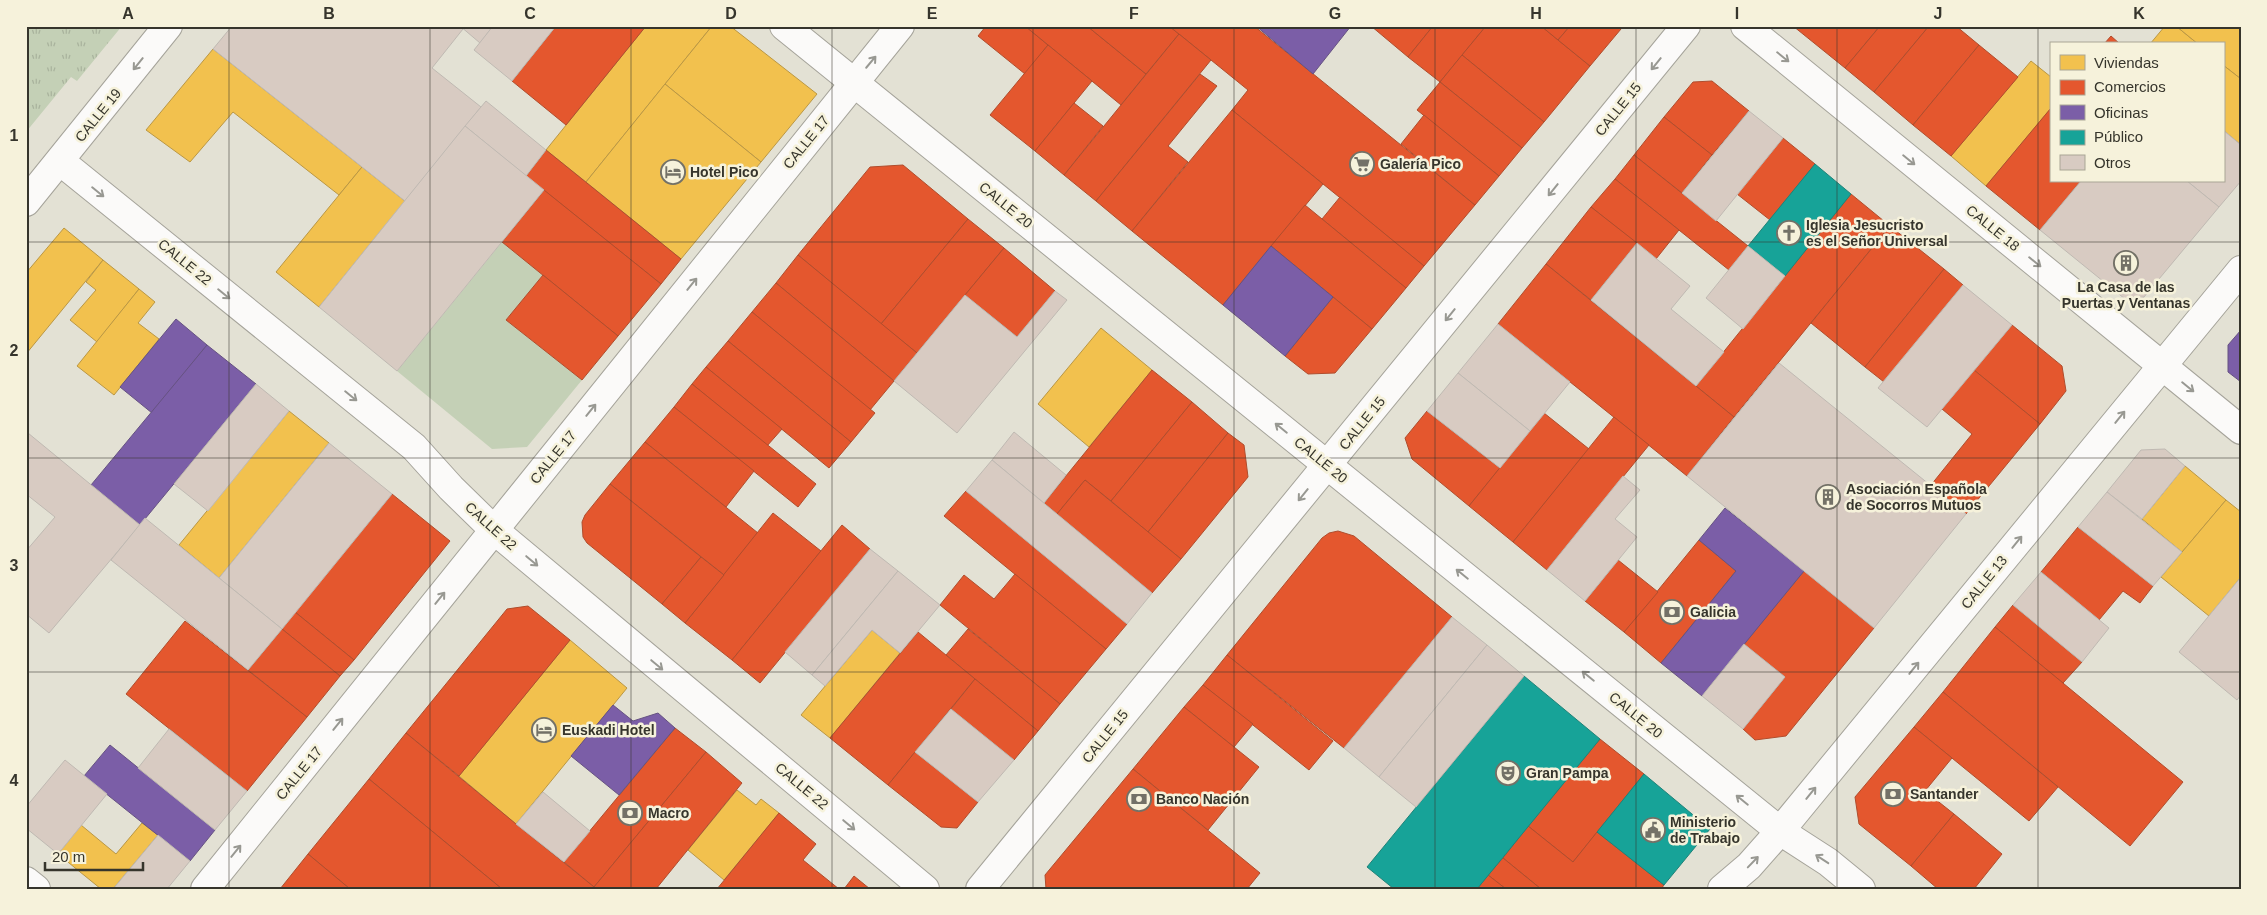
<svg xmlns="http://www.w3.org/2000/svg" width="2267" height="915" viewBox="0 0 2267 915" font-family="Helvetica,sans-serif">
  <style>
    .green { fill: #c4d0b6 }
    .park { fill: url(#park-tufts) }
    .homes { fill: #f2c14e; stroke: #ba9744 }
    .shops { fill: #e4572e; stroke: #b04d2d }
    .offices { fill: #7b5ea7; stroke: #665282 }
    .public { fill: #17a398; stroke: #208278 }
    .building { fill: #d8cbc2; stroke: #bfb9b2 }
    .lines { fill: none; stroke-linecap: round; stroke-linejoin: round }
    .minor-casing { stroke: #a5a39a; stroke-width: 30 }
    .minor { stroke: #fbfaf9; stroke-width: 28 }
    .oneway { stroke: #989892 }
    .grid { fill: none; stroke: #36352c; stroke-width: 1; stroke-opacity: 0.55 }
    .labels { text-anchor: middle; dominant-baseline: central; stroke-width: 5; stroke-linejoin: round; paint-order: stroke }
    .street-label { font-size: 14px; fill: #36352c; stroke: #f6f2db }
    .poi-label { font-size: 14px; font-weight: bold; fill: #36352c; stroke: #f6f2db; text-anchor: start }
    .neatline { fill: none; stroke: #36352c; stroke-width: 2 }
    .grid-label { font-size: 16px; text-anchor: middle; font-weight: bold; fill: #36352c }
  </style>
  <defs>
    <pattern id="park-tufts" width="24" height="20" patternUnits="userSpaceOnUse" patternTransform="scale(1.25)"><rect width="24" height="20" fill="#c4d0b6"/><path d="M3 7l-1-3M5 7V3M7 7l1-3M15 17l-1-3M17 17v-4M19 17l1-3" fill="none" stroke="#a9b39d"/></pattern>
  </defs>
  <rect width="100%" height="100%" fill="#e3e1d4"/>
  <!-- green -->
  <path class="green" d="M502 242 543 275 506 320 582 380 527 447 492 449 397 371Z"/>
  <!-- park -->
  <path class="park" d="M26 26H122L77 81 71 77 26 132Z"/>
  <!-- homes -->
  <g class="homes">
    <path d="M646 26H712L586 182 546 150Z"/>
    <path d="M712 26H730L817 94 761 162 665 84Z"/>
    <path d="M2165 26H2176L2198 44H2150Z"/>
    <path d="M2176 26H2241V79L2223 65V44H2198Z"/>
    <path d="M213 49 362 167 339 195 233 112 190 162 146 130Z"/>
    <path d="M2031 61 2051 77V108L1986 186 1951 156Z"/>
    <path d="M2223 65 2241 79V145L2223 130Z"/>
    <path d="M665 84 761 162 681 259 586 182Z"/>
    <path d="M362 167 405 201 319 307 276 272Z"/>
    <path d="M64 228 103 260 26 354V273Z"/>
    <path d="M103 260 139 289 97 342 70 320 96 290 86 282Z"/>
    <path d="M139 289 155 302 138 323 159 339 114 395 77 366Z"/>
    <path d="M1101 328 1152 370 1089 447 1038 404Z"/>
    <path d="M289 411 329 443 219 578 179 545Z"/>
    <path d="M2185 466 2226 500 2182 552 2142 519Z"/>
    <path d="M2226 500 2241 512V577L2209 616 2161 577Z"/>
    <path d="M872 630 900 653 830 738 801 715Z"/>
    <path d="M570 640 627 688 516 824 459 776Z"/>
    <path d="M737 790 756 805 761 799 779 813 724 880 688 850Z"/>
    <path d="M142 823 158 835 113 889H101L58 854 81 825 116 854Z"/>
  </g>
  <!-- shops -->
  <g class="shops">
    <path d="M556 26H646L566 125 512 81Z"/>
    <path d="M986 26H1025L1048 45 1025 74 978 36Z"/>
    <path d="M1025 26H1087L1146 74 1121 105Z"/>
    <path d="M1087 26H1169L1179 34 1146 74Z"/>
    <path d="M1169 26H1254L1475 205 1424 266 1232 110 1248 90Z"/>
    <path d="M1371 26H1433L1408 57Z"/>
    <path d="M1433 26H1486L1440 82 1408 57Z"/>
    <path d="M1486 26H1541L1590 66 1544 122 1462 55Z"/>
    <path d="M1541 26H1570L1558 40Z"/>
    <path d="M1570 26H1621V29L1590 66 1558 40Z"/>
    <path d="M1793 26H1880L1845 68Z"/>
    <path d="M1880 26H1929L1874 92 1845 68Z"/>
    <path d="M1929 26H1956L1979 45 1913 125 1874 92Z"/>
    <path d="M1179 34 1211 60 1096 201 1064 175Z"/>
    <path d="M2111 36 2120 44H2104Z"/>
    <path d="M1048 45 1092 81 1035 151 990 115Z"/>
    <path d="M1979 45 2018 77 1951 156 1913 125Z"/>
    <path d="M1462 55 1544 122 1522 148 1440 82Z"/>
    <path d="M1200 74 1217 86 1168 146 1188 162 1132 231 1096 201Z"/>
    <path d="M1712 81 1749 111 1712 155 1664 117 1693 82Z"/>
    <path d="M1440 82 1522 148 1499 176 1417 110Z"/>
    <path d="M1074 103 1103 126 1064 175 1035 151Z"/>
    <path d="M2051 108V181H2081L2040 230 1986 186Z"/>
    <path d="M1232 110 1323 184 1223 305 1132 231Z"/>
    <path d="M1424 115 1499 176 1475 205 1401 144Z"/>
    <path d="M1664 117 1712 155 1682 193 1634 155Z"/>
    <path d="M1783 138 1815 164 1770 220 1737 194Z"/>
    <path d="M546 150 681 259 661 284 526 176Z"/>
    <path d="M1634 155 1748 246 1729 270 1615 179Z"/>
    <path d="M903 165 968 219 881 324 798 255 870 167Z"/>
    <path d="M1615 179 1679 230 1656 259 1591 207Z"/>
    <path d="M544 190 661 284 618 336 502 242Z"/>
    <path d="M1851 194 1890 226 1734 417 1696 386Z"/>
    <path d="M1340 197 1424 266 1406 288 1322 219Z"/>
    <path d="M1305 205 1406 288 1372 329 1271 246Z"/>
    <path d="M1591 207 1637 243 1591 300 1546 264Z"/>
    <path d="M968 219 1004 248 917 353 881 324Z"/>
    <path d="M1890 226 1944 269 1865 367 1811 323Z"/>
    <path d="M1004 248 1055 291 1017 337 965 295Z"/>
    <path d="M798 255 917 353 894 381 776 283Z"/>
    <path d="M1546 264 1734 417 1687 476 1498 324Z"/>
    <path d="M1944 269 1963 285 1884 382 1865 367Z"/>
    <path d="M543 275 618 336 582 380 506 320Z"/>
    <path d="M776 283 894 381 870 410 752 312Z"/>
    <path d="M1333 297 1372 329 1335 373 1308 374 1285 356Z"/>
    <path d="M752 312 875 413 851 442 728 341Z"/>
    <path d="M2012 325 2062 366 2066 391 2040 424 1974 370Z"/>
    <path d="M728 341 851 442 829 468 706 367Z"/>
    <path d="M706 367 782 429 767 446 692 384Z"/>
    <path d="M1152 370 1192 402 1111 501 1085 480 1057 514 1044 503Z"/>
    <path d="M1974 370 2040 424 1966 514 1931 485 1972 434 1942 409Z"/>
    <path d="M692 384 816 484 798 507 674 407Z"/>
    <path d="M1192 402 1228 433 1148 532 1111 501Z"/>
    <path d="M674 407 754 471 726 507 645 442Z"/>
    <path d="M1427 411 1500 468 1469 506 1412 459 1405 438Z"/>
    <path d="M1544 413 1589 449 1513 542 1469 506Z"/>
    <path d="M1614 417 1649 445 1547 570 1513 542Z"/>
    <path d="M1228 433 1244 445 1248 477 1181 559 1148 532Z"/>
    <path d="M645 442 758 533 724 575 610 484Z"/>
    <path d="M1085 480 1181 559 1152 593 1057 514Z"/>
    <path d="M610 484 701 557 662 604 587 543 583 537 582 522 585 515Z"/>
    <path d="M966 491 1127 624 1106 649 944 516Z"/>
    <path d="M392 494 450 541 354 660 295 612Z"/>
    <path d="M773 513 821 551 732 660 685 623Z"/>
    <path d="M842 525 870 549 760 683 732 660Z"/>
    <path d="M2078 527 2153 586 2140 603 2123 591 2099 620 2041 572Z"/>
    <path d="M1338 531 1354 536 1452 617 1344 748 1227 655 1322 538 1329 533Z"/>
    <path d="M1699 540 1736 571 1661 663 1624 632Z"/>
    <path d="M701 557 724 575 685 623 662 604Z"/>
    <path d="M1618 560 1658 592 1624 632 1585 601Z"/>
    <path d="M1804 571 1874 628 1786 736 1755 740 1743 729 1785 677 1744 644Z"/>
    <path d="M1015 574 1106 649 1060 704 940 605 964 575 994 599Z"/>
    <path d="M2013 605 2082 662 2063 683 1995 627Z"/>
    <path d="M528 606 570 640 459 776 406 733 507 609Z"/>
    <path d="M295 612 354 660 340 676 282 629Z"/>
    <path d="M185 621 307 717 247 791 126 694Z"/>
    <path d="M1995 627 2183 782 2130 846 1943 692Z"/>
    <path d="M282 629 340 676 307 717 248 670Z"/>
    <path d="M968 629 1060 704 1038 731 946 655Z"/>
    <path d="M918 632 975 679 888 785 830 738Z"/>
    <path d="M1227 655 1333 741 1309 770 1203 685Z"/>
    <path d="M975 679 1038 731 1014 760 951 709Z"/>
    <path d="M1203 685 1253 724 1234 747 1184 707Z"/>
    <path d="M1943 692 2058 787 2029 821 1914 727Z"/>
    <path d="M1184 707 1259 767 1208 830 1133 769Z"/>
    <path d="M1914 727 1952 758 1925 791 1954 814 1911 866 1859 824 1855 797Z"/>
    <path d="M675 728 706 752 594 887 564 862Z"/>
    <path d="M406 733 516 824 594 887 592 889H502L369 779Z"/>
    <path d="M1600 739 1644 774 1573 862 1528 826Z"/>
    <path d="M706 752 742 783 656 889H596L594 887Z"/>
    <path d="M915 752 978 802 957 828 941 827 888 785Z"/>
    <path d="M1133 769 1260 873 1247 889H1046L1045 875Z"/>
    <path d="M369 779 502 889H350L308 854Z"/>
    <path d="M779 813 816 844 803 860 839 889H717Z"/>
    <path d="M1954 814 2002 854 1974 889H1938L1911 866Z"/>
    <path d="M1528 826 1573 862 1597 832 1664 885 1661 889H1541L1503 858Z"/>
    <path d="M308 854 350 889H280Z"/>
    <path d="M1503 858 1541 889H1506L1488 875Z"/>
    <path d="M1488 875 1506 889H1477Z"/>
    <path d="M854 876 870 889H844Z"/>
  </g>
  <!-- offices -->
  <g class="offices">
    <path d="M1256 26H1351L1313 74Z"/>
    <path d="M1271 246 1333 297 1285 356 1223 305Z"/>
    <path d="M176 319 207 345 152 413 120 387Z"/>
    <path d="M2241 330V382L2228 372V345Z"/>
    <path d="M207 345 256 384 140 525 91 485Z"/>
    <path d="M1725 508 1804 571 1702 696 1661 663 1736 571 1699 540Z"/>
    <path d="M613 705 633 721 658 713 675 728 619 795 571 756Z"/>
    <path d="M110 745 215 830 190 861 84 776Z"/>
  </g>
  <!-- public -->
  <g class="public">
    <path d="M1815 164 1851 194 1785 276 1748 246Z"/>
    <path d="M1524 676 1600 739 1477 889H1394L1367 867Z"/>
    <path d="M1644 774 1710 829 1664 885 1597 832Z"/>
  </g>
  <!-- building -->
  <g class="building">
    <path d="M232 26H460L463 29 432 68 481 107 405 201 213 49Z"/>
    <path d="M460 26H493L480 43Z"/>
    <path d="M493 26H556L512 81 474 50Z"/>
    <path d="M486 101 546 150 526 176 465 126Z"/>
    <path d="M1749 111 1783 138 1716 221 1682 193Z"/>
    <path d="M465 126 544 190 397 371 319 307Z"/>
    <path d="M2223 130 2241 145V181L2219 207 2187 181H2223Z"/>
    <path d="M2081 181H2187L2219 207 2144 297 2125 299 2040 230Z"/>
    <path d="M1637 243 1690 286 1671 309 1724 352 1696 386 1591 300Z"/>
    <path d="M1748 246 1785 276 1743 329 1706 298Z"/>
    <path d="M1963 285 2012 325 1927 427 1878 388Z"/>
    <path d="M1055 291 1067 300 957 433 894 381 965 295 1017 337Z"/>
    <path d="M1498 324 1570 382 1530 431 1458 373Z"/>
    <path d="M1779 363 1966 514 1874 628 1687 476Z"/>
    <path d="M1458 373 1530 431 1500 468 1427 411Z"/>
    <path d="M256 384 289 411 208 511 174 484Z"/>
    <path d="M1014 432 1066 475 1044 503 992 460Z"/>
    <path d="M28 433 140 525 49 633 26 614V551L55 517 26 494V435Z"/>
    <path d="M329 443 392 494 282 629 219 578Z"/>
    <path d="M2165 449 2185 466 2142 519 2107 492 2141 450Z"/>
    <path d="M992 460 1152 593 1127 624 966 491Z"/>
    <path d="M1623 476 1640 490 1615 519 1637 537 1585 601 1547 570Z"/>
    <path d="M2107 492 2182 552 2153 586 2078 527Z"/>
    <path d="M145 518 282 629 248 670 111 560Z"/>
    <path d="M870 549 898 571 812 675 785 652Z"/>
    <path d="M898 571 940 605 900 653 872 630 825 686 812 675Z"/>
    <path d="M2041 572 2109 628 2082 662 2013 605Z"/>
    <path d="M2241 577V695L2237 700 2179 652Z"/>
    <path d="M1452 617 1487 645 1379 777 1344 748Z"/>
    <path d="M1744 644 1785 677 1743 729 1702 696Z"/>
    <path d="M1487 645 1524 676 1416 807 1379 777Z"/>
    <path d="M951 709 1014 760 978 802 915 752Z"/>
    <path d="M169 729 247 791 215 830 138 768Z"/>
    <path d="M65 760 107 794 58 854 26 828V807Z"/>
    <path d="M543 792 590 831 564 862 516 824Z"/>
    <path d="M158 835 190 861 167 889H113Z"/>
  </g>
  <g class="lines">
    <defs>
      <g id="minor">
        <path d="M784 26 1780 831 1828 862 1861 889"/>
        <path d="M1745 26 2241 430"/>
        <path d="M60 161 414 447 451 488 494 530 925 889"/>
        <path d="M26 202 168 26"/>
        <path d="M26 881 36 889"/>
        <path d="M205 889 900 26"/>
        <path d="M980 889 1686 26"/>
        <path d="M1722 889 1749 866 1780 831 2241 270"/>
      </g>
    </defs>
    <!-- minor casing -->
    <use href="#minor" class="minor-casing"/>
    <!-- minor -->
    <use href="#minor" class="minor"/>
  </g>
  <!-- one-way arrows -->
  <defs><path id="oneway-shaft" d="M-6 0H5M1.5-3L5.5 0L1.5 3" fill="none" stroke-width="1.6" stroke-linecap="round" stroke-linejoin="round" transform="scale(1.25)"/></defs>
  <g class="oneway">
    <use href="#oneway-shaft" transform="translate(1783 57) rotate(39)"/>
    <use href="#oneway-shaft" transform="translate(871 62) rotate(-50)"/>
    <use href="#oneway-shaft" transform="translate(138 64) rotate(129)"/>
    <use href="#oneway-shaft" transform="translate(1656 64) rotate(129)"/>
    <use href="#oneway-shaft" transform="translate(1909 160) rotate(39)"/>
    <use href="#oneway-shaft" transform="translate(1553 190) rotate(129)"/>
    <use href="#oneway-shaft" transform="translate(98 192) rotate(39)"/>
    <use href="#oneway-shaft" transform="translate(2035 262) rotate(39)"/>
    <use href="#oneway-shaft" transform="translate(692 284) rotate(-51)"/>
    <use href="#oneway-shaft" transform="translate(224 294) rotate(39)"/>
    <use href="#oneway-shaft" transform="translate(1450 315) rotate(129)"/>
    <use href="#oneway-shaft" transform="translate(2188 387) rotate(39)"/>
    <use href="#oneway-shaft" transform="translate(351 396) rotate(39)"/>
    <use href="#oneway-shaft" transform="translate(591 410) rotate(-51)"/>
    <use href="#oneway-shaft" transform="translate(2120 417) rotate(-51)"/>
    <use href="#oneway-shaft" transform="translate(1281 428) rotate(-141)"/>
    <use href="#oneway-shaft" transform="translate(1303 495) rotate(129)"/>
    <use href="#oneway-shaft" transform="translate(2017 542) rotate(-51)"/>
    <use href="#oneway-shaft" transform="translate(532 561) rotate(40)"/>
    <use href="#oneway-shaft" transform="translate(1462 574) rotate(-141)"/>
    <use href="#oneway-shaft" transform="translate(440 598) rotate(-51)"/>
    <use href="#oneway-shaft" transform="translate(657 665) rotate(40)"/>
    <use href="#oneway-shaft" transform="translate(1914 668) rotate(-51)"/>
    <use href="#oneway-shaft" transform="translate(1588 676) rotate(-141)"/>
    <use href="#oneway-shaft" transform="translate(338 724) rotate(-51)"/>
    <use href="#oneway-shaft" transform="translate(1811 793) rotate(-51)"/>
    <use href="#oneway-shaft" transform="translate(1742 800) rotate(-141)"/>
    <use href="#oneway-shaft" transform="translate(849 825) rotate(40)"/>
    <use href="#oneway-shaft" transform="translate(236 851) rotate(-51)"/>
    <use href="#oneway-shaft" transform="translate(1822 859) rotate(-147)"/>
    <use href="#oneway-shaft" transform="translate(1753 862) rotate(-46)"/>
  </g>
  <!-- grid -->
  <path class="grid" d="M229 26V889M430 26V889M631 26V889M832 26V889M1033 26V889M1234 26V889M1435 26V889M1636 26V889M1837 26V889M2038 26V889M26 242H2241M26 458H2241M26 672H2241"/>
  <!-- icons -->
  <defs>
    <symbol id="supermarket-ring" viewBox="-11 -11 22 22"><circle r="9.5" fill="#f6f2db" stroke="#737167" stroke-width="1.5"/><path d="M-6-5.5h2.5l.6 2H6L4.5 2H-2.5L-4.4-4H-6ZM-1.5 3.2a1.3 1.3 0 1 0 .1 0ZM3 3.2a1.3 1.3 0 1 0 .1 0Z" fill="#737167"/></symbol>
    <symbol id="hotel-ring" viewBox="-11 -11 22 22"><circle r="9.5" fill="#f6f2db" stroke="#737167" stroke-width="1.5"/><path d="M-6-4.5h1.5V1H6V5H4.5V3h-9V5H-6ZM-4 0a1.8 1.8 0 1 1 3.6 0ZM.5 0V-2.5h3Q6-2.5 6 0Z" fill="#737167"/></symbol>
    <symbol id="church-ring" viewBox="-11 -11 22 22"><circle r="9.5" fill="#f6f2db" stroke="#737167" stroke-width="1.5"/><path d="M-1.2-6h2.4v3.5h3.3v2.4h-3.3V6h-2.4V-.1h-3.3v-2.4h3.3Z" fill="#737167"/></symbol>
    <symbol id="building-ring" viewBox="-11 -11 22 22"><circle r="9.5" fill="#f6f2db" stroke="#737167" stroke-width="1.5"/><path d="M-4-6H4V6H1V3H-1V6H-4ZM-2.5-4.3h1.7v1.8h-1.7ZM.8-4.3h1.7v1.8H.8ZM-2.5-1h1.7V.8h-1.7ZM.8-1h1.7V.8H.8Z" fill="#737167"/></symbol>
    <symbol id="bank-ring" viewBox="-11 -11 22 22"><circle r="9.5" fill="#f6f2db" stroke="#737167" stroke-width="1.5"/><path d="M-6-4H6V4H-6ZM0-2.3a2.3 2.3 0 1 0 0 4.6a2.3 2.3 0 1 0 0-4.6Z" fill="#737167"/></symbol>
    <symbol id="theatre-ring" viewBox="-11 -11 22 22"><circle r="9.5" fill="#f6f2db" stroke="#737167" stroke-width="1.5"/><path d="M-5-5.5Q0-4 5-5.5V0Q5 5 0 6Q-5 5-5 0ZM-3.3-2.5H-1v1.5H-3.3ZM1-2.5H3.3v1.5H1ZM-2.8 1Q0 5.5 2.8 1Z" fill="#737167"/></symbol>
    <symbol id="civic-ring" viewBox="-11 -11 22 22"><circle r="9.5" fill="#f6f2db" stroke="#737167" stroke-width="1.5"/><path d="M-.6-6.5H3V-4.5H.6V-3L4-1V1h2V6H-6V1h2V-1L-.6-3ZM-1.2 2.5V6h2.4V2.5Z" fill="#737167"/></symbol>
  </defs>
  <g fill-rule="evenodd">
    <use href="#supermarket-ring" x="1348" y="150" width="28" height="28"/>
    <use href="#hotel-ring" x="659" y="158" width="28" height="28"/>
    <use href="#church-ring" x="1775" y="219" width="28" height="28"/>
    <use href="#building-ring" x="2112" y="249" width="28" height="28"/>
    <use href="#building-ring" x="1814" y="483" width="28" height="28"/>
    <use href="#bank-ring" x="1658" y="598" width="28" height="28"/>
    <use href="#hotel-ring" x="530" y="716" width="28" height="28"/>
    <use href="#theatre-ring" x="1494" y="759" width="28" height="28"/>
    <use href="#bank-ring" x="1879" y="780" width="28" height="28"/>
    <use href="#bank-ring" x="1125" y="785" width="28" height="28"/>
    <use href="#bank-ring" x="616" y="799" width="28" height="28"/>
    <use href="#civic-ring" x="1639" y="816" width="28" height="28"/>
  </g>
  <g class="labels">
    <!-- street labels -->
    <g class="street-label">
      <text transform="translate(1618 109) rotate(-51)">CALLE 15</text>
      <text transform="translate(98 115) rotate(-51)">CALLE 19</text>
      <text transform="translate(806 142) rotate(-51)">CALLE 17</text>
      <text transform="translate(1006 205) rotate(39)">CALLE 20</text>
      <text transform="translate(1993 228) rotate(39)">CALLE 18</text>
      <text transform="translate(185 262) rotate(39)">CALLE 22</text>
      <text transform="translate(1362 423) rotate(-51)">CALLE 15</text>
      <text transform="translate(553 457) rotate(-51)">CALLE 17</text>
      <text transform="translate(1321 460) rotate(39)">CALLE 20</text>
      <text transform="translate(491 526) rotate(42)">CALLE 22</text>
      <text transform="translate(1984 582) rotate(-51)">CALLE 13</text>
      <text transform="translate(1636 715) rotate(39)">CALLE 20</text>
      <text transform="translate(1105 736) rotate(-51)">CALLE 15</text>
      <text transform="translate(299 773) rotate(-51)">CALLE 17</text>
      <text transform="translate(802 786) rotate(40)">CALLE 22</text>
    </g>
    <!-- poi labels -->
    <g class="poi-label">
      <text x="1380" y="164">Galería Pico</text>
      <text x="690" y="172">Hotel Pico</text>
      <text x="1806" y="225">Iglesia Jesucristo<tspan x="1806" dy="16">es el Señor Universal</tspan></text>
      <text x="2126" y="287" text-anchor="middle">La Casa de las<tspan x="2126" dy="16">Puertas y Ventanas</tspan></text>
      <text x="1846" y="489">Asociación Española<tspan x="1846" dy="16">de Socorros Mutuos</tspan></text>
      <text x="1690" y="612">Galicia</text>
      <text x="562" y="730">Euskadi Hotel</text>
      <text x="1526" y="773">Gran Pampa</text>
      <text x="1910" y="794">Santander</text>
      <text x="1156" y="799">Banco Nación</text>
      <text x="648" y="813">Macro</text>
      <text x="1670" y="822">Ministerio<tspan x="1670" dy="16">de Trabajo</tspan></text>
    </g>
  </g>
  <!-- border -->
  <rect width="2267" height="915" fill="none" stroke="#f6f2db" stroke-width="55"/>
  <!-- legend -->
  <rect x="2050" y="42" width="175" height="140" fill="#f6f2db" stroke="#a9a695"/>
  <rect x="2060" y="55" width="25" height="15" fill="#f2c14e" stroke="#a9a695"/>
  <text x="2094" y="68" font-size="15" fill="#36352c">Viviendas</text>
  <rect x="2060" y="80" width="25" height="15" fill="#e4572e" stroke="#a9a695"/>
  <text x="2094" y="92" font-size="15" fill="#36352c">Comercios</text>
  <rect x="2060" y="105" width="25" height="15" fill="#7b5ea7" stroke="#a9a695"/>
  <text x="2094" y="118" font-size="15" fill="#36352c">Oficinas</text>
  <rect x="2060" y="130" width="25" height="15" fill="#17a398" stroke="#a9a695"/>
  <text x="2094" y="142" font-size="15" fill="#36352c">Público</text>
  <rect x="2060" y="155" width="25" height="15" fill="#d8cbc2" stroke="#a9a695"/>
  <text x="2094" y="168" font-size="15" fill="#36352c">Otros</text>
  <!-- scale -->
  <path d="M45 862v8h98v-8" fill="none" stroke="#36352c" stroke-width="2.5"/>
  <text x="52" y="862" font-size="15" fill="#36352c" stroke="#f6f2db" stroke-width="4" paint-order="stroke">20 m</text>
  <rect x="28" y="28" width="2212" height="860" class="neatline"/>
  <g class="grid-label">
    <text x="128" y="19">A</text>
    <text x="329" y="19">B</text>
    <text x="530" y="19">C</text>
    <text x="731" y="19">D</text>
    <text x="932" y="19">E</text>
    <text x="1134" y="19">F</text>
    <text x="1335" y="19">G</text>
    <text x="1536" y="19">H</text>
    <text x="1737" y="19">I</text>
    <text x="1938" y="19">J</text>
    <text x="2139" y="19">K</text>
    <text x="14" y="141">1</text>
    <text x="14" y="356">2</text>
    <text x="14" y="571">3</text>
    <text x="14" y="786">4</text>
  </g>
</svg>
